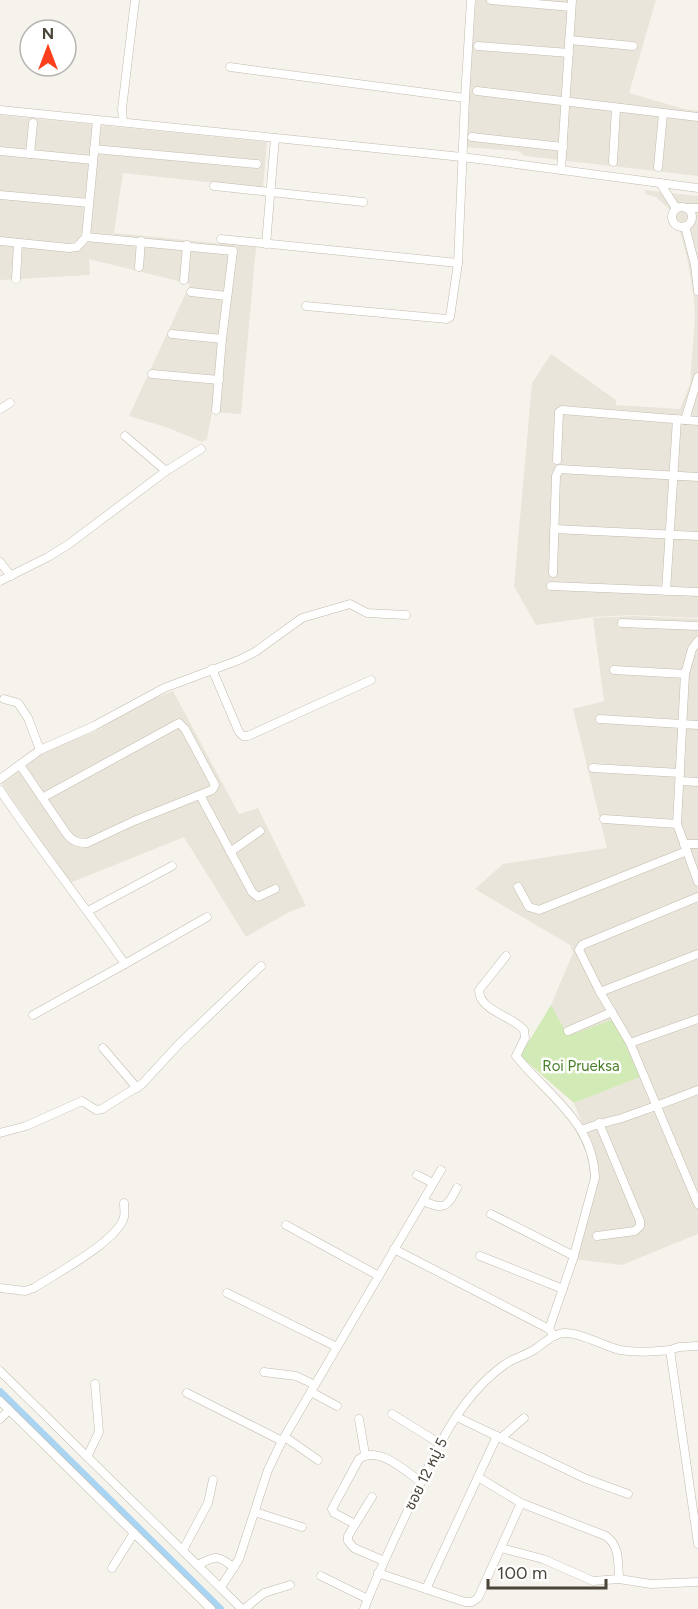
<svg xmlns="http://www.w3.org/2000/svg" width="698" height="1609" viewBox="0 0 698 1609" font-family="Figtree,'Noto Sans Thai',sans-serif">
<rect width="100%" height="100%" fill="#f6f3ec"/>
<!-- residential -->
<g fill="#eae5da">
<path d="M 476,0 L 656,0 L 629,93 L 684,109 L 698,111 L 698,176 L 525,156 L 518,151 L 465,147 Z"/>
<path d="M 0,115 L 267,142 L 263,188 L 123,173 L 114,233 L 256,247 L 241,414 L 212,412 L 207,439 L 202,442 L 166,427 L 129,416 L 190,284 L 89,259 L 90,275 L 0,280 Z"/>
<path d="M 645,190 L 698,196 L 698,618 L 633,615 L 594,617 L 536,625 L 514,586 L 532,383 L 551,354 L 616,400 L 616,405 L 680,409 L 690,384 L 695,318 L 694,299 L 688,262 L 679,228 L 670,220 L 670,210 L 656,197 L 645,194 Z"/>
<path d="M 634,616 L 698,619 L 698,1234 L 622,1265 L 573,1259 L 598,1166 L 574,1103 L 640,1077 L 614,1020 L 568,1037 L 551,1005 L 573,953 L 570,945 L 475,889 L 503,864 L 607,848 L 573,709 L 604,701 L 593,618 Z"/>
<path d="M 173,691 L 239,814 L 258,808 L 306,906 L 289,912 L 246,937 L 184,837 L 70,883 L 2,784 L 50,748 L 94,732 L 140,704 Z"/>
</g>
<!-- green -->
<path fill="#d2eab5" d="M 551,1005 L 568,1036 L 614,1019 L 640,1077 L 574,1103 L 520,1056 Z"/>
<g fill="none" stroke-linecap="round" stroke-linejoin="round">
<!-- canal -->
<path stroke="#a9d4f2" stroke-width="8" d="M 0,1392 L 220,1609"/>
<!-- street casing -->
<g stroke="#c2bbae" stroke-width="9">
<g id="street">
<path d="M 491,0 L 571,7"/>
<path d="M 569,40 L 633,46"/>
<path d="M 478,46 L 569,53"/>
<path d="M 230,67 L 465,98 L 458,263 L 450,317 L 447,319 L 306,306"/>
<path d="M 477,91 L 698,117"/>
<path d="M 465,98 L 471,0"/>
<path d="M 0,110 L 462,157 L 698,188"/>
<path d="M 123,122 L 122,109 L 135,0"/>
<path d="M 472,137 L 563,147"/>
<path d="M 94,149 L 257,164"/>
<path d="M 0,151 L 93,160"/>
<path d="M 30,154 L 33,123"/>
<path d="M 613,162 L 616,108"/>
<path d="M 658,167 L 663,114"/>
<path d="M 561,170 L 572,0"/>
<path d="M 660,183 L 676,208"/>
<path d="M 214,186 L 363,202"/>
<path d="M 0,195 L 89,203"/>
<circle cx="682" cy="217" r="10"/>
<path d="M 686,208 L 698,208"/>
<path d="M 685,226 L 695,265 L 698,291"/>
<path d="M 86,237 L 233,251 L 222,339 L 216,410"/>
<path d="M 221,239 L 458,263"/>
<path d="M 0,241 L 69,248 L 77,247 L 86,237 L 97,121"/>
<path d="M 266,244 L 275,138"/>
<path d="M 139,267 L 141,241"/>
<path d="M 16,279 L 18,243"/>
<path d="M 184,280 L 187,245"/>
<path d="M 191,292 L 227,296"/>
<path d="M 172,334 L 222,339"/>
<path d="M 152,374 L 219,380"/>
<path d="M 0,409 L 10,403"/>
<path d="M 685,420 L 698,377"/>
<path d="M 125,436 L 166,471"/>
<path d="M 557,460 L 559,412 L 562,410 L 698,421"/>
<path d="M 554,529 L 698,536"/>
<path d="M 0,562 L 11,576"/>
<path d="M 553,573 L 556,476 L 559,469 L 698,477"/>
<path d="M 0,581 L 48,557 L 69,544 L 166,471 L 201,449"/>
<path d="M 551,586 L 698,592"/>
<path d="M 666,591 L 677,419"/>
<path d="M 622,623 L 698,626"/>
<path d="M 698,641 L 692,649 L 685,674 L 677,824 L 698,882"/>
<path d="M 212,669 L 239,732 L 243,736 L 248,736 L 371,680"/>
<path d="M 614,670 L 685,674"/>
<path d="M 4,699 L 18,703 L 28,718 L 40,750"/>
<path d="M 600,719 L 698,725"/>
<path d="M 20,765 L 66,833 C 72,841 77,843 87,843 L 134,821 L 212,790 L 215,785 L 185,729 L 179,723 L 42,798"/>
<path d="M 593,768 L 680,773"/>
<path d="M 0,779 L 40,750 L 94,726 L 164,688 L 239,660 L 255,652 L 302,618 L 350,604 L 367,613 L 406,615"/>
<path d="M 680,781 L 698,782"/>
<path d="M 0,790 C 40,850 84,905 125,964 L 33,1015"/>
<path d="M 200,795 L 252,892 L 258,897 L 275,889"/>
<path d="M 604,819 L 677,824"/>
<path d="M 684,844 L 698,844"/>
<path d="M 230,852 L 260,831"/>
<path d="M 518,887 L 529,907 L 539,910 L 687,851"/>
<path d="M 698,897 L 582,945 L 579,950 L 600,992 L 630,1043 L 698,1204"/>
<path d="M 88,911 L 172,866"/>
<path d="M 506,956 L 479,990 C 479,1011 513,1016 524,1030 L 525,1038 L 516,1056 C 548,1096 593,1121 595,1178 L 573,1259 L 549,1329 L 554,1336"/>
<path d="M 125,964 L 207,917"/>
<path d="M 600,992 L 698,954"/>
<path d="M 568,1031 L 612,1012"/>
<path d="M 630,1043 L 698,1019"/>
<path d="M 103,1048 L 137,1088"/>
<path d="M 582,1130 C 595,1124 608,1122 622,1118 C 648,1109 673,1100 698,1090"/>
<path d="M 0,1133 L 26,1126 L 82,1101 L 96,1110 L 102,1109 L 142,1084 L 179,1044 L 261,966"/>
<path d="M 417,1175 L 433,1183"/>
<path d="M 423,1201 C 444,1210 447,1208 457,1188"/>
<path d="M 491,1214 L 574,1256"/>
<path d="M 286,1225 L 379,1276"/>
<path d="M 597,1236 L 635,1231 L 640,1226 L 640,1221 L 599,1123"/>
<path d="M 394,1249 L 549,1329"/>
<path d="M 480,1256 L 563,1289"/>
<path d="M 0,1288 L 25,1291 L 34,1288 C 55,1274 118,1241 124,1217 C 125,1213 124,1207 124,1203"/>
<path d="M 227,1293 L 337,1347"/>
<path d="M 670,1350 L 679,1347 L 698,1346"/>
<path d="M 0,1371 L 242,1609"/>
<path d="M 264,1372 L 296,1376 L 315,1385"/>
<path d="M 311,1392 L 337,1406"/>
<path d="M 187,1393 L 282,1441"/>
<path d="M 0,1401 L 211,1609"/>
<path d="M 392,1414 L 439,1443"/>
<path d="M 457,1417 L 584,1478 L 628,1494"/>
<path d="M 0,1419 L 9,1410"/>
<path d="M 359,1419 L 365,1454"/>
<path d="M 285,1437 L 318,1460"/>
<path d="M 501,1438 L 524,1418"/>
<path d="M 88,1455 L 99,1432 L 95,1384"/>
<path d="M 372,1497 L 348,1536 L 348,1541 L 354,1548 L 384,1561"/>
<path d="M 521,1503 L 606,1536 C 620,1546 618,1563 619,1579"/>
<path d="M 255,1512 L 302,1527"/>
<path d="M 355,1524 L 334,1513 L 332,1509 L 359,1459 C 379,1445 405,1471 421,1482"/>
<path d="M 501,1548 L 543,1559 L 593,1581 L 619,1579 L 651,1584 L 698,1582"/>
<path d="M 183,1550 L 208,1503 L 213,1480"/>
<path d="M 198,1565 C 216,1555 219,1555 234,1568"/>
<path d="M 112,1568 L 134,1533"/>
<path d="M 378,1573 L 465,1602 L 472,1602 L 478,1598 L 521,1503 L 478,1477"/>
<path d="M 321,1576 L 368,1599"/>
<path d="M 221,1587 L 239,1559 L 268,1470 L 282,1441 L 441,1170"/>
<path d="M 426,1589 L 497,1436"/>
<path d="M 244,1609 L 264,1593 L 290,1585"/>
<path d="M 364,1609 C 377,1575 393,1542 409,1508 C 433,1457 456,1400 504,1365 C 512,1359 523,1356 532,1351 C 541,1346 549,1337 559,1334 C 575,1329 603,1346 620,1350 C 637,1353 653,1352 670,1350 L 698,1544"/>
</g>
</g>
<!-- street -->
<use href="#street" stroke="#fff" stroke-width="8"/>
</g>
<g text-anchor="middle" dominant-baseline="central" stroke-width="5" stroke-linejoin="round" paint-order="stroke">
<!-- park labels -->
<g font-size="15" fill="#4a7f2a" stroke="#fff">
<text x="581" y="1066">Roi Prueksa</text>
</g>
<!-- street labels -->
<g font-size="15" fill="#4b4439" stroke="#fff">
<text transform="translate(426 1474) rotate(-64)">ซอย 12 หมู่ 5</text>
</g>
</g>
<!-- north arrow -->
<g transform="translate(48 48)"><circle r="28" fill="#ffffff" stroke="#b7b4b0" stroke-width="1.5"/>
<path d="M0-4.5L10 22L0 15L-10 22Z" fill="#fc3f1d"/>
<text y="-9" font-size="16" font-weight="bold" text-anchor="middle" fill="#4b4439">N</text>
</g>
<!-- scale -->
<path d="M488 1579v9h118v-9" fill="none" stroke="#4b4439" stroke-width="3"/>
<text x="497" y="1579" font-size="18" fill="#4b4439" stroke="#ffffff" stroke-width="4.5" paint-order="stroke">100 m</text>
</svg>
